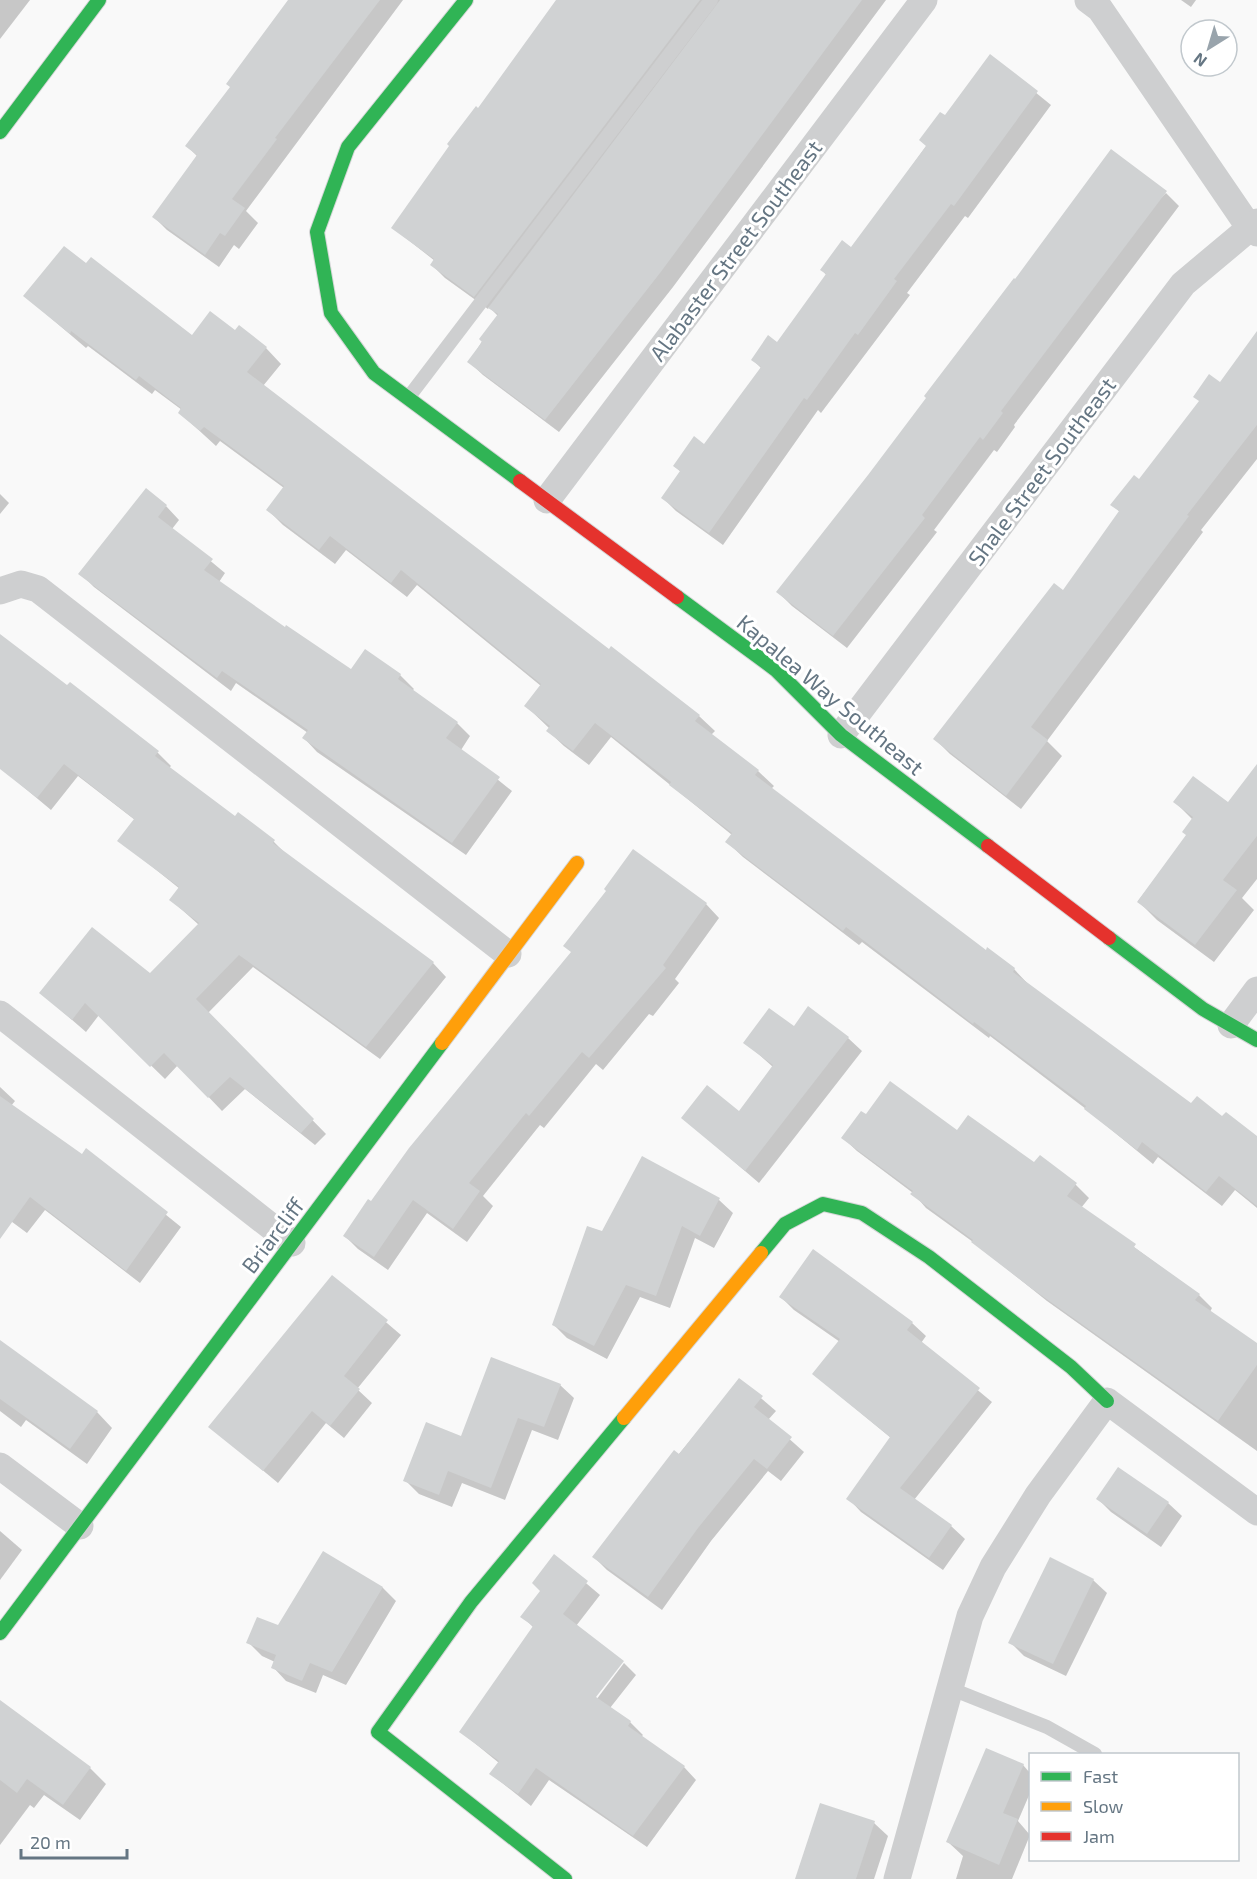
<svg xmlns="http://www.w3.org/2000/svg" width="1257" height="1879" viewBox="0 0 1257 1879" font-family="'Exo 2',sans-serif">
<rect width="100%" height="100%" fill="#f9f9f9"/>
<!-- shadow -->
<g fill="#0003">
<path d="M 0,0 L 30,0 L 0,39 Z"/>
<path d="M 290,0 L 403,0 L 246,211 L 258,223 L 239,249 L 234,245 L 219,267 L 167,230 L 154,217 L 197,156 L 187,146 L 231,87 Z"/>
<path d="M 558,0 L 886,0 L 673,287 L 559,432 L 483,375 L 469,362 L 498,316 L 489,307 L 488,309 L 445,278 L 432,265 L 435,261 L 393,228 Z"/>
<path d="M 1181,0 L 1196,0 L 1191,7 Z"/>
<path d="M 991,56 L 1051,105 L 968,218 L 965,216 L 907,293 L 910,295 L 821,413 L 818,410 L 723,545 L 676,511 L 663,498 L 681,472 L 674,466 L 705,446 L 761,368 L 753,360 L 778,344 L 827,276 L 822,270 L 852,249 Z"/>
<path d="M 1166,193 L 1179,206 L 1014,425 L 1015,427 L 997,452 L 994,450 L 934,530 L 937,532 L 847,648 L 792,606 L 778,592 L 869,476 Z"/>
<path d="M 86,265 L 192,337 L 236,332 L 266,348 L 281,364 L 263,386 L 609,651 L 611,648 L 699,716 L 715,731 L 711,735 L 758,771 L 774,786 L 771,789 L 986,952 L 1014,969 L 1029,985 L 1191,1105 L 1257,1137 L 1257,1208 L 1235,1190 L 1222,1206 L 1158,1157 L 1153,1164 L 1086,1109 L 990,1036 L 989,1038 L 862,942 L 859,945 L 743,857 L 727,842 L 732,835 L 611,737 L 589,765 L 564,746 L 548,731 L 550,729 L 526,706 L 541,686 L 417,585 L 407,597 L 346,550 L 335,564 L 283,525 L 268,510 L 284,488 L 220,441 L 216,446 L 180,413 L 182,410 L 155,390 L 152,394 L 88,346 L 86,348 L 25,296 Z"/>
<path d="M 1257,359 L 1257,459 L 1201,530 L 1203,532 L 1047,741 L 1062,756 L 1021,809 L 950,754 L 935,739 L 1063,592 L 1120,512 L 1112,505 L 1140,481 L 1220,384 Z"/>
<path d="M 0,494 L 9,503 L 0,514 Z"/>
<path d="M 166,506 L 179,520 L 172,529 L 225,573 L 219,582 L 285,629 L 351,671 L 366,651 L 400,675 L 414,689 L 412,691 L 457,723 L 470,736 L 461,750 L 512,791 L 466,855 L 317,752 L 304,738 L 308,733 L 236,683 L 231,691 L 94,587 L 80,573 Z"/>
<path d="M 0,656 L 158,753 L 171,766 L 169,768 L 235,818 L 274,842 L 287,855 L 433,963 L 446,977 L 380,1059 L 253,967 L 208,1013 L 326,1134 L 315,1145 L 245,1089 L 222,1111 L 178,1065 L 165,1079 L 99,1015 L 86,1032 L 41,993 L 150,975 L 199,925 L 171,900 L 180,889 L 119,840 L 135,820 L 78,776 L 51,810 L 2,769 Z"/>
<path d="M 1257,767 L 1257,879 L 1242,898 L 1254,910 L 1214,962 L 1157,920 L 1138,901 L 1188,836 L 1193,820 L 1175,802 L 1229,804 Z"/>
<path d="M 633,852 L 706,904 L 719,918 L 675,979 L 679,983 L 653,1016 L 649,1014 L 603,1070 L 596,1064 L 544,1128 L 540,1125 L 483,1196 L 493,1206 L 467,1242 L 427,1213 L 388,1270 L 358,1249 L 345,1236 L 572,953 Z"/>
<path d="M 794,1028 L 848,1038 L 862,1051 L 759,1183 L 683,1118 L 740,1114 L 773,1067 L 745,1042 Z"/>
<path d="M 0,1087 L 15,1101 L 11,1106 L 82,1156 L 87,1151 L 181,1227 L 140,1283 L 45,1210 L 27,1233 L 0,1213 Z"/>
<path d="M 866,1116 L 957,1132 L 1034,1164 L 1040,1157 L 1076,1185 L 1089,1198 L 1081,1208 L 1199,1295 L 1212,1308 L 1210,1312 L 1257,1345 L 1257,1451 L 1047,1301 L 973,1242 L 926,1208 L 913,1193 L 857,1151 L 843,1138 Z"/>
<path d="M 642,1158 L 719,1200 L 733,1213 L 714,1248 L 695,1238 L 670,1308 L 640,1297 L 607,1359 L 567,1338 L 553,1324 Z"/>
<path d="M 813,1251 L 912,1323 L 926,1336 L 921,1343 L 992,1402 L 914,1500 L 951,1526 L 965,1539 L 943,1570 L 861,1512 L 848,1498 L 891,1438 L 814,1374 L 840,1342 L 794,1310 L 781,1297 Z"/>
<path d="M 333,1277 L 401,1335 L 357,1389 L 372,1403 L 344,1438 L 326,1423 L 278,1483 L 210,1426 Z"/>
<path d="M 0,1341 L 97,1412 L 112,1428 L 87,1464 L 26,1420 L 21,1427 L 0,1411 Z"/>
<path d="M 740,1380 L 776,1411 L 768,1420 L 804,1452 L 781,1481 L 768,1471 L 711,1541 L 662,1610 L 607,1570 L 594,1557 Z"/>
<path d="M 560,1385 L 574,1398 L 558,1440 L 532,1430 L 505,1500 L 462,1483 L 452,1507 L 419,1494 L 405,1480 L 462,1438 Z"/>
<path d="M 1098,1499 L 1168,1503 L 1182,1516 L 1161,1547 L 1111,1512 Z"/>
<path d="M 0,1531 L 22,1550 L 0,1580 Z"/>
<path d="M 324,1553 L 383,1588 L 396,1601 L 346,1685 L 323,1675 L 316,1693 L 286,1681 L 273,1667 L 275,1662 L 262,1656 L 248,1642 L 278,1627 Z"/>
<path d="M 554,1556 L 600,1595 L 576,1626 L 591,1702 L 593,1704 L 624,1663 L 636,1675 L 610,1708 L 630,1722 L 643,1735 L 641,1737 L 684,1767 L 696,1780 L 647,1847 L 549,1780 L 531,1806 L 491,1774 L 499,1763 L 461,1732 L 534,1628 L 522,1616 L 542,1591 Z"/>
<path d="M 1093,1580 L 1107,1593 L 1066,1676 L 1024,1656 L 1010,1642 Z"/>
<path d="M 0,1706 L 90,1768 L 106,1784 L 80,1820 L 44,1795 L 34,1808 L 30,1805 L 0,1845 Z"/>
<path d="M 1023,1765 L 1030,1773 L 1030,1793 L 1018,1821 L 1030,1835 L 1012,1879 L 956,1879 L 963,1856 L 948,1842 Z"/>
<path d="M 874,1823 L 888,1836 L 874,1879 L 796,1879 Z"/>
</g>
<!-- building -->
<g fill="#d0d2d3">
<path d="M 288,0 L 380,0 L 275,138 L 277,139 L 232,199 L 245,208 L 225,236 L 220,233 L 205,255 L 152,217 L 197,155 L 185,146 L 230,87 L 226,84 Z"/>
<path d="M 556,0 L 700,0 L 474,297 L 430,265 L 434,259 L 391,228 L 449,146 L 447,144 L 476,106 L 478,108 Z"/>
<path d="M 720,0 L 862,0 L 660,273 L 545,420 L 467,362 L 482,342 L 479,339 L 498,314 L 488,308 Z"/>
<path d="M 990,54 L 1038,91 L 954,206 L 951,204 L 894,279 L 897,281 L 858,335 L 855,333 L 807,400 L 804,398 L 709,533 L 661,498 L 680,471 L 673,466 L 694,436 L 704,444 L 761,367 L 751,360 L 768,335 L 777,342 L 826,274 L 820,270 L 842,240 L 851,247 L 926,146 L 919,140 L 940,112 L 945,115 Z"/>
<path d="M 1111,149 L 1167,191 L 1001,411 L 1003,413 L 983,440 L 980,437 L 922,515 L 925,518 L 833,636 L 776,592 L 868,475 L 926,398 L 924,396 L 1014,278 L 1015,279 Z"/>
<path d="M 64,246 L 86,263 L 91,257 L 192,335 L 210,311 L 235,330 L 239,325 L 267,347 L 247,372 L 609,649 L 611,646 L 700,715 L 695,721 L 759,770 L 755,775 L 986,950 L 987,947 L 1015,968 L 1013,972 L 1191,1103 L 1197,1096 L 1222,1116 L 1226,1112 L 1257,1136 L 1257,1206 L 1219,1176 L 1206,1192 L 1142,1142 L 1137,1150 L 1084,1109 L 1086,1106 L 974,1022 L 973,1024 L 846,927 L 843,931 L 725,842 L 732,833 L 669,785 L 671,782 L 595,723 L 573,751 L 546,731 L 550,726 L 524,706 L 541,684 L 401,570 L 391,583 L 330,536 L 319,550 L 266,510 L 284,486 L 204,427 L 200,431 L 178,413 L 181,408 L 139,376 L 136,380 L 71,331 L 70,334 L 23,296 Z"/>
<path d="M 1257,331 L 1257,425 L 1187,515 L 1189,516 L 1031,727 L 1048,740 L 1006,796 L 933,739 L 1054,583 L 1063,590 L 1119,511 L 1110,505 L 1134,475 L 1139,479 L 1199,401 L 1193,397 L 1209,374 L 1220,382 Z"/>
<path d="M 146,488 L 167,505 L 158,517 L 213,559 L 204,570 L 285,627 L 286,625 L 351,669 L 365,649 L 401,674 L 398,679 L 458,722 L 446,738 L 500,777 L 452,843 L 302,738 L 308,730 L 222,671 L 217,678 L 78,574 Z"/>
<path d="M 0,634 L 67,685 L 70,682 L 159,751 L 155,756 L 235,816 L 238,812 L 275,840 L 273,843 L 434,962 L 366,1047 L 239,955 L 196,999 L 314,1119 L 301,1133 L 230,1077 L 208,1098 L 164,1053 L 150,1067 L 85,1003 L 72,1020 L 39,993 L 92,927 L 150,973 L 199,923 L 169,900 L 179,887 L 117,841 L 134,819 L 64,764 L 37,798 L 0,769 Z"/>
<path d="M 1257,764 L 1257,836 L 1223,880 L 1237,890 L 1195,945 L 1137,902 L 1186,835 L 1182,832 L 1193,817 L 1173,802 L 1193,776 L 1228,802 Z"/>
<path d="M 633,849 L 707,903 L 663,965 L 666,968 L 589,1058 L 582,1052 L 529,1116 L 526,1113 L 469,1183 L 480,1191 L 453,1229 L 413,1200 L 374,1257 L 343,1236 L 368,1199 L 371,1201 L 409,1148 L 571,952 L 563,946 L 606,891 L 604,889 Z"/>
<path d="M 808,1006 L 849,1037 L 745,1171 L 681,1118 L 707,1085 L 739,1111 L 773,1065 L 743,1043 L 769,1008 L 794,1026 Z"/>
<path d="M 890,1081 L 957,1130 L 968,1115 L 1034,1162 L 1040,1155 L 1077,1183 L 1067,1196 L 1136,1244 L 1134,1247 L 1200,1294 L 1195,1300 L 1257,1343 L 1257,1365 L 1218,1421 L 1031,1288 L 971,1242 L 973,1240 L 910,1194 L 913,1191 L 841,1138 L 861,1111 L 866,1114 Z"/>
<path d="M 0,1096 L 82,1154 L 86,1148 L 168,1212 L 126,1271 L 30,1197 L 0,1239 Z"/>
<path d="M 642,1156 L 720,1198 L 700,1236 L 682,1226 L 656,1296 L 626,1285 L 594,1346 L 552,1325 L 587,1226 L 602,1231 Z"/>
<path d="M 813,1249 L 913,1322 L 907,1330 L 980,1388 L 900,1488 L 952,1525 L 929,1558 L 846,1499 L 890,1437 L 812,1374 L 840,1339 L 779,1297 Z"/>
<path d="M 332,1275 L 388,1320 L 344,1376 L 360,1389 L 330,1426 L 312,1411 L 263,1471 L 208,1427 Z"/>
<path d="M 0,1340 L 98,1411 L 70,1449 L 0,1399 Z"/>
<path d="M 491,1357 L 561,1384 L 544,1427 L 518,1418 L 491,1488 L 448,1471 L 439,1495 L 403,1481 L 426,1422 L 461,1436 Z"/>
<path d="M 739,1378 L 763,1396 L 754,1407 L 792,1437 L 767,1469 L 754,1459 L 698,1528 L 648,1597 L 592,1557 L 674,1450 L 679,1454 Z"/>
<path d="M 1118,1467 L 1169,1502 L 1147,1534 L 1096,1499 Z"/>
<path d="M 323,1551 L 383,1587 L 332,1672 L 310,1663 L 302,1681 L 271,1668 L 276,1655 L 246,1643 L 257,1617 L 278,1625 Z"/>
<path d="M 554,1554 L 588,1581 L 563,1614 L 624,1661 L 596,1697 L 631,1721 L 628,1726 L 685,1766 L 633,1836 L 536,1768 L 518,1794 L 489,1774 L 499,1761 L 459,1732 L 533,1626 L 520,1617 L 540,1591 L 532,1583 Z"/>
<path d="M 1050,1557 L 1094,1579 L 1053,1664 L 1008,1643 Z"/>
<path d="M 0,1700 L 91,1767 L 63,1805 L 27,1779 L 17,1793 L 0,1780 Z"/>
<path d="M 986,1748 L 1024,1764 L 1003,1813 L 1018,1819 L 999,1865 L 946,1842 Z"/>
<path d="M 820,1803 L 875,1821 L 856,1879 L 795,1879 Z"/>
</g>
<g fill="none" stroke-linecap="round" stroke-linejoin="round">
<!-- fast casing -->
<g stroke="#d5d6d7" stroke-width="16">
<g id="fast">
<path d="M 466,0 L 348,147 L 317,232 L 331,313 L 374,373 L 520,481"/>
<path d="M 0,132 L 99,0"/>
<path d="M 677,597 L 776,670 L 841,735 L 988,846"/>
<path d="M 1109,938 L 1203,1009 L 1257,1040"/>
<path d="M 761,1253 L 785,1224 L 823,1204 L 862,1213 L 929,1257 L 1071,1367 L 1107,1401"/>
<path d="M 0,1633 L 442,1043"/>
<path d="M 565,1879 L 378,1732 L 471,1602 L 624,1418"/>
</g>
</g>
<!-- slow casing -->
<g stroke="#d5d6d7" stroke-width="16">
<g id="slow">
<path d="M 442,1043 L 577,863"/>
<path d="M 624,1418 L 761,1253"/>
</g>
</g>
<!-- jam casing -->
<g stroke="#d5d6d7" stroke-width="16">
<g id="jam">
<path d="M 520,481 L 677,597"/>
<path d="M 988,846 L 1109,938"/>
</g>
</g>
<!-- lane -->
<g stroke="#cecfd0" stroke-width="14">
<path d="M 408,398 L 711,0"/>
<path d="M 949,1688 L 1047,1727 L 1095,1754"/>
</g>
<!-- street -->
<g stroke="#cecfd0" stroke-width="27">
<path d="M 1088,0 L 1100,9 L 1249,227 L 1257,233"/>
<path d="M 547,500 L 924,0"/>
<path d="M 0,591 L 21,584 L 38,589 L 508,954"/>
<path d="M 841,735 L 1183,284 L 1257,222"/>
<path d="M 0,1014 L 292,1243"/>
<path d="M 1231,1025 L 1257,990"/>
<path d="M 0,1466 L 80,1526"/>
<path d="M 897,1879 L 970,1616 L 993,1567 L 1038,1495 L 1107,1401 L 1257,1512"/>
</g>
<!-- fast -->
<use href="#fast" stroke="#30b455" stroke-width="14"/>
<!-- slow -->
<use href="#slow" stroke="#ff9f0a" stroke-width="14"/>
<!-- jam -->
<use href="#jam" stroke="#e5322d" stroke-width="14"/>
</g>
<g text-anchor="middle" dominant-baseline="central" stroke-width="6" stroke-linejoin="round" paint-order="stroke">
<!-- street labels -->
<g font-size="22" fill="#657683" stroke="#fff">
<text transform="translate(735 250) rotate(-53)">Alabaster Street Southeast</text>
<text transform="translate(1041 471) rotate(-53)">Shale Street Southeast</text>
<text transform="translate(831 694) rotate(40)">Kapalea Way Southeast</text>
<text transform="translate(272 1235) rotate(-53)">Briarcliff</text>
</g>
</g>
<!-- legend -->
<rect x="1029" y="1753" width="210" height="108" fill="#ffffff" stroke="#c1c8cd" stroke-width="1.5"/>
<rect x="1041" y="1772" width="30" height="9" fill="#30b455" stroke="#c1c8cd" stroke-width="1.5"/>
<text x="1083" y="1783" font-size="18" fill="#657683">Fast</text>
<rect x="1041" y="1802" width="30" height="9" fill="#ff9f0a" stroke="#c1c8cd" stroke-width="1.5"/>
<text x="1083" y="1813" font-size="18" fill="#657683">Slow</text>
<rect x="1041" y="1832" width="30" height="9" fill="#e5322d" stroke="#c1c8cd" stroke-width="1.5"/>
<text x="1083" y="1843" font-size="18" fill="#657683">Jam</text>
<!-- north arrow -->
<g transform="translate(1209 48) rotate(217)"><circle r="28" fill="#ffffff" stroke="#c1c8cd" stroke-width="1.5"/>
<path d="M0-4.5L10 22L0 15L-10 22Z" fill="#99a4ac"/>
<text y="-9" font-size="16" font-weight="bold" text-anchor="middle" fill="#657683">N</text>
</g>
<!-- scale -->
<path d="M21 1849v9h106v-9" fill="none" stroke="#657683" stroke-width="3"/>
<text x="30" y="1849" font-size="18" fill="#657683" stroke="#ffffff" stroke-width="4.5" paint-order="stroke">20 m</text>
</svg>
